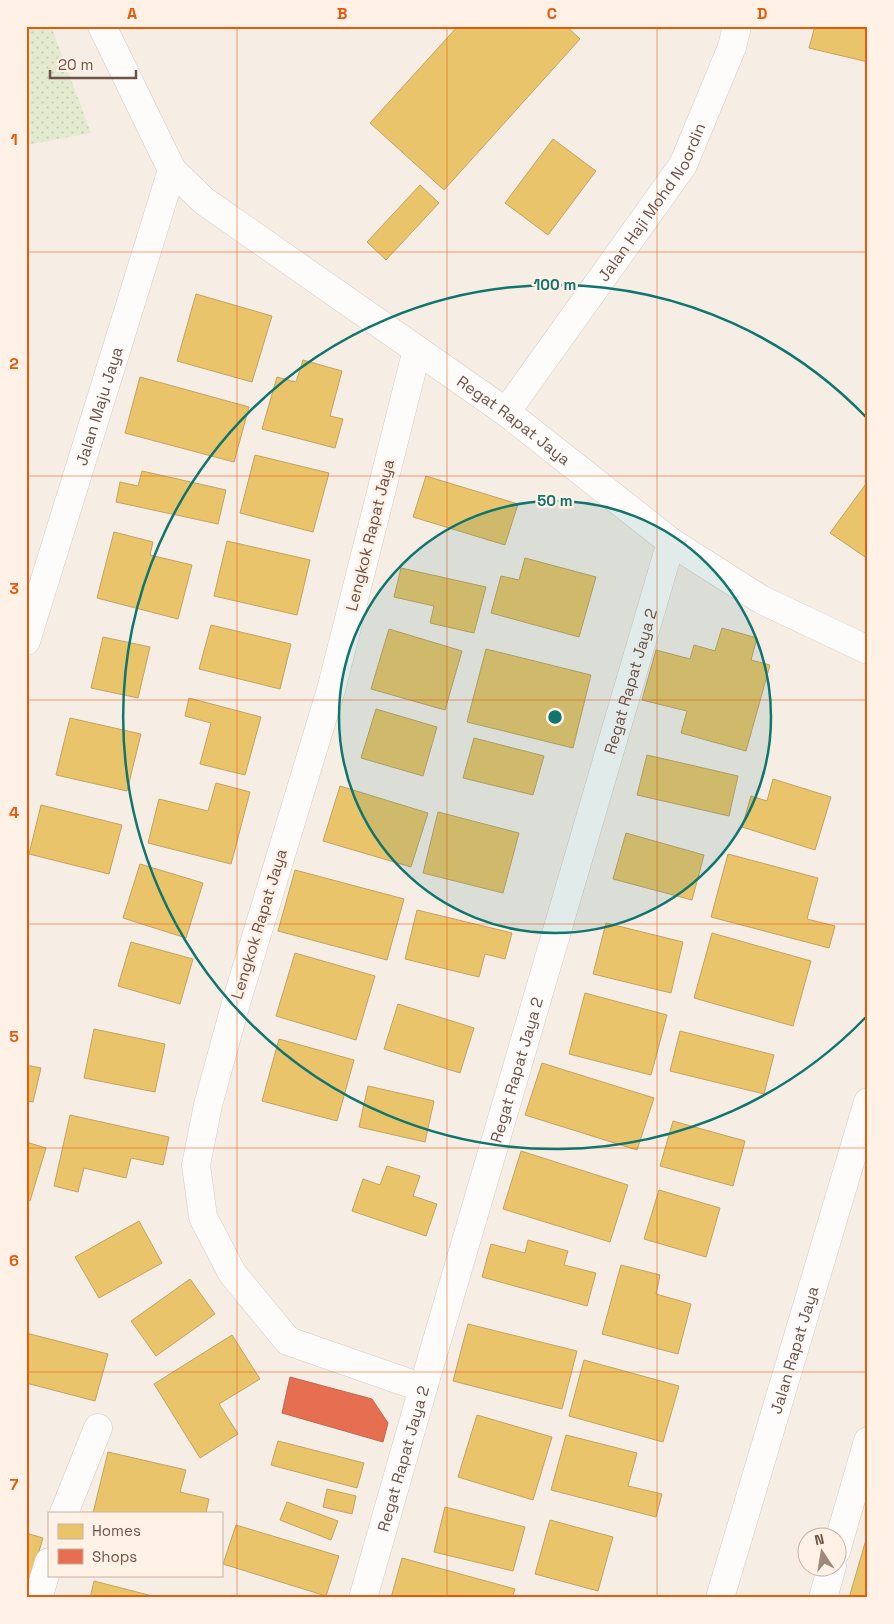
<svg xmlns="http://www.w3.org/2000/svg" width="894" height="1624" viewBox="0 0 894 1624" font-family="'Space Grotesk',sans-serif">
<defs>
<pattern id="grass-dots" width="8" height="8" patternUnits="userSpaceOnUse" patternTransform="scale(1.25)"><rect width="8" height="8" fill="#e4ead0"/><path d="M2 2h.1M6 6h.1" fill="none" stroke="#c7cab4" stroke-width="1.8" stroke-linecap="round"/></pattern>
</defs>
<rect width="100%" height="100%" fill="#f6ede5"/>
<!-- grass -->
<path fill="url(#grass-dots)" d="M 26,26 L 51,26 L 91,133 L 26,145 Z"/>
<!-- homes -->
<g fill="#e9c46a" stroke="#c5a260">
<path d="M 458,26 L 566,26 L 580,39 L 444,190 L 370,123 Z"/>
<path d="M 815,26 L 868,26 L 868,62 L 809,48 Z"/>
<path d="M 553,139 L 596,171 L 548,235 L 505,203 Z"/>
<path d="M 420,185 L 439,203 L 386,260 L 367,242 Z"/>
<path d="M 196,294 L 272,316 L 252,382 L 177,361 Z"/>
<path d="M 303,360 L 342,371 L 330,416 L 343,419 L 335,448 L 262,429 L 277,377 L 296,382 Z"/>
<path d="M 140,377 L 249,407 L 234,462 L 125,433 Z"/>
<path d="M 255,455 L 329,473 L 313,532 L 240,513 Z"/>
<path d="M 142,471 L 226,490 L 218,524 L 116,502 L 120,482 L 138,486 Z"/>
<path d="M 426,476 L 518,504 L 505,545 L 413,517 Z"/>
<path d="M 868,481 L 868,559 L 830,533 Z"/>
<path d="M 114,532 L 153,542 L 150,555 L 192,565 L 178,619 L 97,598 Z"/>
<path d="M 227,541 L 310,560 L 297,615 L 214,596 Z"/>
<path d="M 525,558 L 596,577 L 579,637 L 491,613 L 501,576 L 519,580 Z"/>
<path d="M 401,568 L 486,587 L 474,633 L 430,623 L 434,606 L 394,597 Z"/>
<path d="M 211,625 L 291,644 L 280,689 L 199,669 Z"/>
<path d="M 722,628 L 757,638 L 751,660 L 770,665 L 746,751 L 681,733 L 687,711 L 642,700 L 656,650 L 690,659 L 694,645 L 715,651 Z"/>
<path d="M 389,629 L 462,651 L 445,710 L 371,689 Z"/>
<path d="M 103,637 L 150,647 L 138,698 L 91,688 Z"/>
<path d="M 486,649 L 591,675 L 573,748 L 467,722 Z"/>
<path d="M 189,698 L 261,717 L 245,775 L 200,764 L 211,723 L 185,716 Z"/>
<path d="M 376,709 L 437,727 L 423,776 L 361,758 Z"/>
<path d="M 70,718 L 141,734 L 127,791 L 56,775 Z"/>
<path d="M 474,738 L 544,756 L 533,795 L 463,778 Z"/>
<path d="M 647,755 L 738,776 L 729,816 L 637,795 Z"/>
<path d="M 773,779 L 831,797 L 815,850 L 742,827 L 751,796 L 767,801 Z"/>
<path d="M 216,783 L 250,792 L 231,864 L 148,843 L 159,799 L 208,811 Z"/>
<path d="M 340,786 L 428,813 L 411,867 L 323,841 Z"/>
<path d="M 41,805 L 122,825 L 109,874 L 29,854 Z"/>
<path d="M 438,812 L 519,833 L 503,893 L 423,873 Z"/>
<path d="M 626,833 L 704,855 L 692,900 L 613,879 Z"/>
<path d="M 728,854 L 818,878 L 807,919 L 835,926 L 829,948 L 711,917 Z"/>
<path d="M 140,864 L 203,883 L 186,938 L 123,918 Z"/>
<path d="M 295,870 L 404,899 L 387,960 L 278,931 Z"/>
<path d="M 417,910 L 512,933 L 505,959 L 485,954 L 479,977 L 405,959 Z"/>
<path d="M 606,923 L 683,942 L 671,993 L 593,974 Z"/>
<path d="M 712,933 L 811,961 L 793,1026 L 694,998 Z"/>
<path d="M 131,942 L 193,959 L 180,1004 L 118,986 Z"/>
<path d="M 295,953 L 375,976 L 356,1040 L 276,1016 Z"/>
<path d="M 585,993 L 667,1015 L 651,1075 L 569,1054 Z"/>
<path d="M 398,1004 L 474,1028 L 460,1073 L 384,1049 Z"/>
<path d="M 94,1029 L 165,1044 L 155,1092 L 84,1078 Z"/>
<path d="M 680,1031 L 774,1055 L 764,1094 L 670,1071 Z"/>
<path d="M 279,1039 L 354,1060 L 337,1121 L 262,1101 Z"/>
<path d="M 542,1063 L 654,1098 L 637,1150 L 525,1115 Z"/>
<path d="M 26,1065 L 41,1068 L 33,1102 L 26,1101 Z"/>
<path d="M 368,1086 L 434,1101 L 425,1142 L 359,1127 Z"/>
<path d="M 70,1115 L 169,1137 L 163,1165 L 131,1158 L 126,1178 L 84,1168 L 78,1192 L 54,1186 Z"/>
<path d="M 673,1121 L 745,1141 L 733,1186 L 660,1166 Z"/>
<path d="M 26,1142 L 46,1148 L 30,1201 L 26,1200 Z"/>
<path d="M 521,1151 L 628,1185 L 610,1242 L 503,1209 Z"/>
<path d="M 387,1166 L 420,1176 L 413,1196 L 437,1204 L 426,1236 L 352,1211 L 363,1179 L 380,1185 Z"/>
<path d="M 659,1190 L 720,1208 L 706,1257 L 644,1239 Z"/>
<path d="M 139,1221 L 162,1263 L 99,1298 L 75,1257 Z"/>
<path d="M 528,1240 L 568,1251 L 564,1265 L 596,1273 L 587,1306 L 482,1277 L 491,1244 L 525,1253 Z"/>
<path d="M 621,1265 L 660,1275 L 656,1294 L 691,1304 L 678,1354 L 602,1334 Z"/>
<path d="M 190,1279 L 215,1314 L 156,1356 L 131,1321 Z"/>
<path d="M 468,1324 L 577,1351 L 562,1409 L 453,1381 Z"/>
<path d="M 26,1333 L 108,1354 L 95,1401 L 26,1383 Z"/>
<path d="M 232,1335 L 260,1379 L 219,1404 L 238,1434 L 200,1458 L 154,1384 Z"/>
<path d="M 584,1360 L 679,1386 L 663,1442 L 569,1416 Z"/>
<path d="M 477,1415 L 552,1437 L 533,1500 L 458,1477 Z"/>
<path d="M 566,1435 L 637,1453 L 628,1486 L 662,1494 L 656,1517 L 551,1490 Z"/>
<path d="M 278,1441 L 364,1463 L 357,1488 L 271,1465 Z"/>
<path d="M 108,1452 L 186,1470 L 180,1492 L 209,1499 L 206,1513 L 93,1513 Z"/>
<path d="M 327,1489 L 356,1496 L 352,1514 L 323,1507 Z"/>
<path d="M 287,1502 L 338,1521 L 331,1540 L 280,1520 Z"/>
<path d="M 445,1507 L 525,1527 L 513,1571 L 434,1552 Z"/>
<path d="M 550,1520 L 613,1537 L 598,1591 L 535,1574 Z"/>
<path d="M 236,1525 L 339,1556 L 326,1596 L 223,1564 Z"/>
<path d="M 26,1533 L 43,1538 L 30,1581 L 26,1580 Z"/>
<path d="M 868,1533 L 868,1598 L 849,1598 Z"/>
<path d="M 402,1558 L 515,1589 L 512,1598 L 391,1598 Z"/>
<path d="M 94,1581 L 160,1598 L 90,1598 Z"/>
</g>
<!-- shops -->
<path fill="#e76f51" stroke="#c4664e" d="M 290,1377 L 372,1399 L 388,1423 L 383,1442 L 282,1413 Z"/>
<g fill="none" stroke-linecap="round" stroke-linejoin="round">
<!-- minor casing -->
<g stroke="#d7cac4" stroke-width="29">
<g id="minor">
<path id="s1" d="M 172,170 L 204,201 L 506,412 L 671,542 L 762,600 L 868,650"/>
<path d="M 417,350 L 331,690 L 236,1003 L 208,1105 L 196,1165 L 203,1217 L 232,1273 L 288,1341 L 423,1388"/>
<path id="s2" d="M 506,412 L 683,165 L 732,47 L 737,26"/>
<path d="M 64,1513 L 98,1428"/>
<path d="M 836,1551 L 868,1441"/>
<path d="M 38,1598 L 49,1562"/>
<path id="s3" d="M 363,1598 L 423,1388 L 671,542"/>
<path d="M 823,1598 L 832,1566"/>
</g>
</g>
<!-- tertiary casing -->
<g stroke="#d7cac4" stroke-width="29">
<g id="tertiary">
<path id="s4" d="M 26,641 L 172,170 L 102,26"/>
<path id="s5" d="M 720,1598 L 868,1102"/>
</g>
</g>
<!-- minor -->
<use href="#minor" stroke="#fefcfb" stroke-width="28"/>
<!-- tertiary -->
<use href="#tertiary" stroke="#fefcfb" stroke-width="28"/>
</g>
<!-- grid -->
<path fill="none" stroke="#e8590c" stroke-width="1" stroke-opacity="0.55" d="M 237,26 L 237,1598M 447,26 L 447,1598M 657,26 L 657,1598M 26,252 L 868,252M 26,476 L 868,476M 26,700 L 868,700M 26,924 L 868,924M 26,1148 L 868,1148M 26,1372 L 868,1372"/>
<!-- distance rings -->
<circle cx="555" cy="717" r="216" fill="#0f766e" fill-opacity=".12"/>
<g fill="none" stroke="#0f766e" stroke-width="2.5">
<circle cx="555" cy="717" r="216"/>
<path d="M866 1017A432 432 0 1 1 866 417"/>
</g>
<g text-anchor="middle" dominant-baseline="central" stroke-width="5" stroke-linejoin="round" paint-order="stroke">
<!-- street labels -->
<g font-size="16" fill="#715148" stroke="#fff1e5">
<text stroke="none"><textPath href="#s2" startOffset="256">Jalan Haji Mohd Noordin</textPath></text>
<text stroke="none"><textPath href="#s4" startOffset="246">Jalan Maju Jaya</textPath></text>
<text stroke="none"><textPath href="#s1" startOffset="424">Regat Rapat Jaya</textPath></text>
<text transform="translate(370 535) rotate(-76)">Lengkok Rapat Jaya</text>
<text stroke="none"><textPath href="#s3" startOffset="955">Regat Rapat Jaya 2</textPath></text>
<text transform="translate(259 924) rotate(-73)">Lengkok Rapat Jaya</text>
<text stroke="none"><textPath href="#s3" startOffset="550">Regat Rapat Jaya 2</textPath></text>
<text stroke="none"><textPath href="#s5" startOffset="259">Jalan Rapat Jaya</textPath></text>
<text stroke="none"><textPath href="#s3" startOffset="145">Regat Rapat Jaya 2</textPath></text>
</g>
</g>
<circle cx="555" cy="717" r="8" fill="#0f766e" stroke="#fff1e5" stroke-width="2.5"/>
<g font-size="15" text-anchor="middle" font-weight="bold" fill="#0f766e" stroke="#fff1e5" stroke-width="5" stroke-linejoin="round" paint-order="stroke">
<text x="555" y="290">100 m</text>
<text x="555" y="506">50 m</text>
</g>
<!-- border -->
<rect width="894" height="1624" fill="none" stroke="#fff1e5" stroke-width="55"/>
<!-- legend -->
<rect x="48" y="1512" width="175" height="65" fill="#fff1e5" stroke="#c6b1a6"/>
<rect x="58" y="1524" width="25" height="15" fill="#e9c46a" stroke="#c6b1a6"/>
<text x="92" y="1536" font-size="15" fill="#715148">Homes</text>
<rect x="58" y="1549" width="25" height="15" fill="#e76f51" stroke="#c6b1a6"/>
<text x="92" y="1562" font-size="15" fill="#715148">Shops</text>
<!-- north arrow -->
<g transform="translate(822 1552) rotate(348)"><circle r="24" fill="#fff1e5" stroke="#c6b1a6"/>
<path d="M0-4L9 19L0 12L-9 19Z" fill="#a0887f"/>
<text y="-8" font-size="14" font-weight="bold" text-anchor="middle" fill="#715148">N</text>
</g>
<!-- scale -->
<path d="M50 70v8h86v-8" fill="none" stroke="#715148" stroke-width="2.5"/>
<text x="58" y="70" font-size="15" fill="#715148" stroke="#fff1e5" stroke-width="4" paint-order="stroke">20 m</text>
<rect x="28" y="28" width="838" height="1568" fill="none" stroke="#e8590c" stroke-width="2"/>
<g font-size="16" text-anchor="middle" font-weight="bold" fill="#e8590c">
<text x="132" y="19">A</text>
<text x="342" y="19">B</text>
<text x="552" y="19">C</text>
<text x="762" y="19">D</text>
<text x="14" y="145">1</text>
<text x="14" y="369">2</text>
<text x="14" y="594">3</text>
<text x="14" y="818">4</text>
<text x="14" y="1042">5</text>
<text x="14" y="1266">6</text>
<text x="14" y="1490">7</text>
</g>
</svg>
